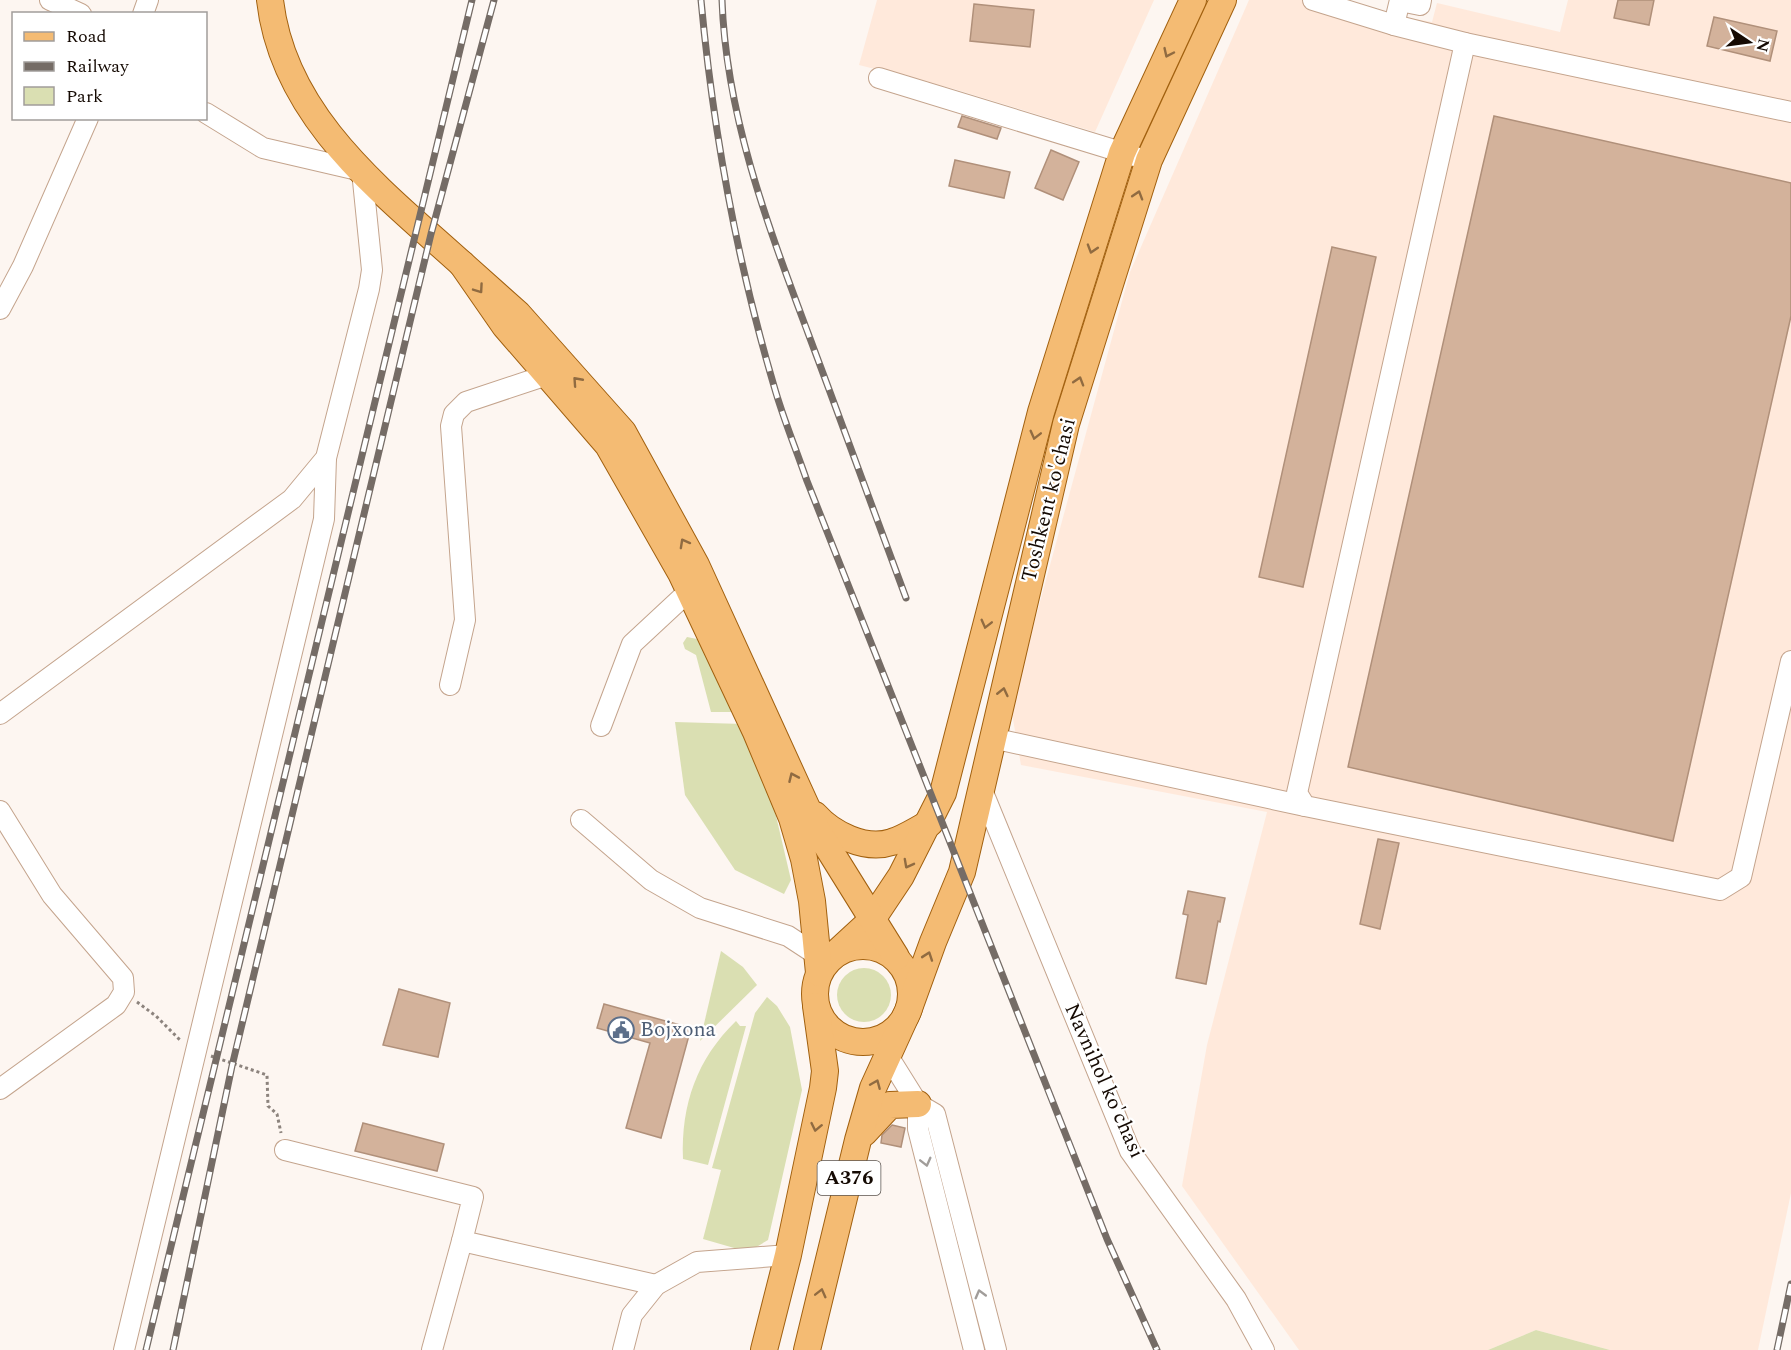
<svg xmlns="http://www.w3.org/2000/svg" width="1791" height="1350" viewBox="0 0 1791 1350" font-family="Spectral,serif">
<rect width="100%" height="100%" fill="#fdf6f1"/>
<!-- industrial -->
<g fill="#ffe9db">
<path d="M 877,0 L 1154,0 L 1095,132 L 954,89 L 859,65 Z"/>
<path d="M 1249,0 L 1335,0 L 1361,9 L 1432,22 L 1437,3 L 1560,32 L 1568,0 L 1791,0 L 1791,1193 L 1758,1350 L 1610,1350 L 1536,1330 L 1488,1350 L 1299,1350 L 1182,1186 L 1207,1045 L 1267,812 L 1021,765 L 1011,708 L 1130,272 Z"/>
</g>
<!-- green -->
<g fill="#dadfb2">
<path d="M 687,637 L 702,640 L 739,712 L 711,712 L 696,655 L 685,649 L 683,643 Z"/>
<path d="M 675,722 L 743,724 L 773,803 L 791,880 L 784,894 L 735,870 L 685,795 Z"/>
<path d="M 721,951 L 743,967 L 757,985 L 700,1041 Z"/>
<circle cx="864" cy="995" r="27"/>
<path d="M 767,997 L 777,1006 L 790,1027 L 802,1090 L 768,1240 L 748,1252 L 703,1239 L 721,1170 L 712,1168 L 755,1013 Z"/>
<path d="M 736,1021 L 740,1026 L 746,1026 L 708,1165 L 683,1159 C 681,1104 697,1059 736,1021 Z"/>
<path d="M 1536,1330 L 1610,1350 L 1488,1350 Z"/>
</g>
<!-- building -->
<g fill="#d3b29b" stroke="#b0907a" stroke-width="1.5">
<path d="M 1618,0 L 1654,0 L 1649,25 L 1614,18 Z"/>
<path d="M 974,4 L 1034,10 L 1030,47 L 970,41 Z"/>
<path d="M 1714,17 L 1777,31 L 1770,61 L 1707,46 Z"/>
<path d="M 962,116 L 1001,128 L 997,139 L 958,127 Z"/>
<path d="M 1494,116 L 1791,183 L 1791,316 L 1673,841 L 1348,767 Z"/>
<path d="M 1051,150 L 1079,162 L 1063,200 L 1035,188 Z"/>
<path d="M 955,160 L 1010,172 L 1004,198 L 949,186 Z"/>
<path d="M 1332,247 L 1376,257 L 1303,587 L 1259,577 Z"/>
<path d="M 1378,839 L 1399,843 L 1380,929 L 1360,924 Z"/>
<path d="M 1188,891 L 1225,898 L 1220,922 L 1218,921 L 1206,984 L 1176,978 L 1188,915 L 1183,914 Z"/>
<path d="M 399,989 L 450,1003 L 438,1057 L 383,1045 Z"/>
<path d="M 604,1004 L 691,1028 L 661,1138 L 626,1128 L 650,1043 L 597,1028 Z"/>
<path d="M 363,1123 L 444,1144 L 437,1171 L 355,1151 Z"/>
<path d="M 892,1125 L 905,1128 L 901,1147 L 881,1143 L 882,1135 Z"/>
</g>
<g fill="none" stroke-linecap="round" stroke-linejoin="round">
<!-- minor casing -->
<g stroke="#c4a48d" stroke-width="22">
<g id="minor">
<path d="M 50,0 L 81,14"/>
<path d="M 1313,0 L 1394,25 L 1465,43 L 1791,112"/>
<path d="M 1400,1 L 1420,5 L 1421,0"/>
<path d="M 143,14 L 148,0"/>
<path d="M 1394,25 L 1400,0"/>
<path d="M 1465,43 L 1297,793 L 1305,806 L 1720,890 L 1741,877 L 1791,661"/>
<path d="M 879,78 L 1134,156"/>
<path d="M 0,309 L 23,266 L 88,118"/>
<path d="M 450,685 L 465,620 L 451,426 L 454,414 L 466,402 L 547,375"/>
<path d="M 0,714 L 292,499 L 326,458 L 369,289 L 372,270 L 362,171 L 263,148 L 206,113"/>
<path d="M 601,726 L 632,644 L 689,591 L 700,587"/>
<path d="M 992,738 L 1305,806"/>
<path d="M 982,790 L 1130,1151 L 1236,1299 L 1264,1350"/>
<path d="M 0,811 L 52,895 L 123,978 L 124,992 L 116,1005 L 0,1089"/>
<path d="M 581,820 L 651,880 L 700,908 L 788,936 L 817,955"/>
<path d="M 878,1040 L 918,1104 L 935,1114 L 996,1350"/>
<path d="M 918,1104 L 918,1129 L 974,1350"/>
<path d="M 285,1150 L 473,1197 L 462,1241 L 656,1285"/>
<path d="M 124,1350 L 324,519 L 326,458"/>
<path d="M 432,1350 L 462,1241"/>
<path d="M 623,1350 L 632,1315 L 656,1285 L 697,1262 L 788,1255"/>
</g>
</g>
<!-- major casing -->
<g stroke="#a1600f" stroke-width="28">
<g id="major">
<path d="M 270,0 C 283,116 380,190 462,264"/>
<path d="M 815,815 C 832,834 865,851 892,842 C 905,838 918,829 930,823"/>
<circle cx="863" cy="994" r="48"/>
<path d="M 833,956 L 871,921 L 901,876 L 943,793 L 1041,412 L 1122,153 L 1193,0"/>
<path d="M 819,973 L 812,901 L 804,859 L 792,818 L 756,732 L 681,573 L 608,445 L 505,326 L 462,264 L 518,314 L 623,432 L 696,565 L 817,830 L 896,957"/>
<path d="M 864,1133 L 890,1105 L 918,1104"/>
<path d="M 764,1350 L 788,1255 L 823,1088 L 825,1071 L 816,1006"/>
<path d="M 807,1350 L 858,1140 L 873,1088 L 908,1011 L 933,942 L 962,872 L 1066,424 L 1149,160 L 1223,0"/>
</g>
</g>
<!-- path -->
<g stroke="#8c837d" stroke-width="3" stroke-dasharray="3 3" stroke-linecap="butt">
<path d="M 137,1002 L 156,1016 L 181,1041"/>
<path d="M 211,1056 L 267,1075 L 268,1106 L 277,1114 L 281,1133"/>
</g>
<!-- minor -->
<use href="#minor" stroke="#fff" stroke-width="20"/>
<!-- major -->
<use href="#major" stroke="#f4bb73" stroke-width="26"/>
<!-- rail casing -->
<g stroke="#756c66" stroke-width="7">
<g id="rail">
<path d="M 701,0 C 713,130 737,261 774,386 C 783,418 796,449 807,481 L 1107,1239 L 1157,1350"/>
<path d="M 722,0 C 726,116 768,226 808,333 C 841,421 873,509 906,598"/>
<path d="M 146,1350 L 472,0"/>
<path d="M 173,1350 L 232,1066 L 431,234 L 494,0"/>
<path d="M 1777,1350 L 1791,1284"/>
</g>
</g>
<!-- rail -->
<use href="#rail" stroke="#fff" stroke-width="4.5" stroke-dasharray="14" stroke-linecap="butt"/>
</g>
<!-- one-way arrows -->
<defs><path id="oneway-chevron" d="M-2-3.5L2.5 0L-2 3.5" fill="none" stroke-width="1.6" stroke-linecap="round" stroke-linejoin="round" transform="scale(1.5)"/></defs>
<g stroke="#906b41">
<use href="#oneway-chevron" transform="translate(1168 53) rotate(115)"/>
<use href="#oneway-chevron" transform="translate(1138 195) rotate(-73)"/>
<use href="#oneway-chevron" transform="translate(1092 249) rotate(107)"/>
<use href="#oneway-chevron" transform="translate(479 289) rotate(55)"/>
<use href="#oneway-chevron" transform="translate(577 381) rotate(-132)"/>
<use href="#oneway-chevron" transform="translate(1079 381) rotate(-73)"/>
<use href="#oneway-chevron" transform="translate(1035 435) rotate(104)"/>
<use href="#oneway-chevron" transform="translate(684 543) rotate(-119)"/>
<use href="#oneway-chevron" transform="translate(986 624) rotate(104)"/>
<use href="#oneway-chevron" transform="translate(1003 692) rotate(-77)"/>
<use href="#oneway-chevron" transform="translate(793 777) rotate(-114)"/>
<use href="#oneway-chevron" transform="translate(908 864) rotate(118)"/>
<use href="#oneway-chevron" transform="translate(928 956) rotate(-71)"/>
<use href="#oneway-chevron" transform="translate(876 1084) rotate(-67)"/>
<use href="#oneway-chevron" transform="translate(816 1127) rotate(102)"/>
<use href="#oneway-chevron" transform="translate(821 1293) rotate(-76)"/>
</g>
<g stroke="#a19d9a">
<use href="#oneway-chevron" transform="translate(926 1162) rotate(76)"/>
<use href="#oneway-chevron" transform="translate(980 1294) rotate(-105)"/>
</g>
<!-- icons -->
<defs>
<g id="civic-ring" transform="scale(1.35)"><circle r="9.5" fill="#fff" stroke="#5c6f8a" stroke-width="1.5"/><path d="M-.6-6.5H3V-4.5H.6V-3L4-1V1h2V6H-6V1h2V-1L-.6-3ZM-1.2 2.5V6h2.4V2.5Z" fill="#5c6f8a"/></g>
</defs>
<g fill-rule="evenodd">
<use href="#civic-ring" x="621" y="1030"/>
</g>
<g text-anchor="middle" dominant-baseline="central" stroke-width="4.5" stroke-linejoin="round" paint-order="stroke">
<!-- shield labels -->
<rect fill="#fff" stroke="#5b544f" stroke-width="1.5" x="817.5" y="1161" width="63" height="34" rx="4.5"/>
<g font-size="20" font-weight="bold" fill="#150a03">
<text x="849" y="1178">A376</text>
</g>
<!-- street labels -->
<g font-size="21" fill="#150a03" stroke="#fff">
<text transform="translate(1049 500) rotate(-76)">Toshkent ko'chasi</text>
<text transform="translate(1104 1081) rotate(66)">Navnihol ko'chasi</text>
</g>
<!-- service labels -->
<g font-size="21" fill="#4e5e75" stroke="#fff" text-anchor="start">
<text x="640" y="1030">Bojxona</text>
</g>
</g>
<!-- legend -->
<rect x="12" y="12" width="195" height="108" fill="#ffffff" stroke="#a19d9a" stroke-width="1.5"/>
<rect x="24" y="32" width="30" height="9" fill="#f4bb73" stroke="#a19d9a" stroke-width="1.5"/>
<text x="66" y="42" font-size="18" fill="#150a03">Road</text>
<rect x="24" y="62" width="30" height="9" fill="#756c66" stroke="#a19d9a" stroke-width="1.5"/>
<text x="66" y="72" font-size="18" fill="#150a03">Railway</text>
<rect x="24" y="87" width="30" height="18" fill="#dadfb2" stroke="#a19d9a" stroke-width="1.5"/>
<text x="66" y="102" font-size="18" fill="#150a03">Park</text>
<!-- north arrow -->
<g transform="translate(1749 42) rotate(103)" stroke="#ffffff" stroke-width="4.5" paint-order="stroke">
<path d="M0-4.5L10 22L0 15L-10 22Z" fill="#150a03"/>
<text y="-9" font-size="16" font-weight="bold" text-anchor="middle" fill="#150a03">N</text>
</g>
</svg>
